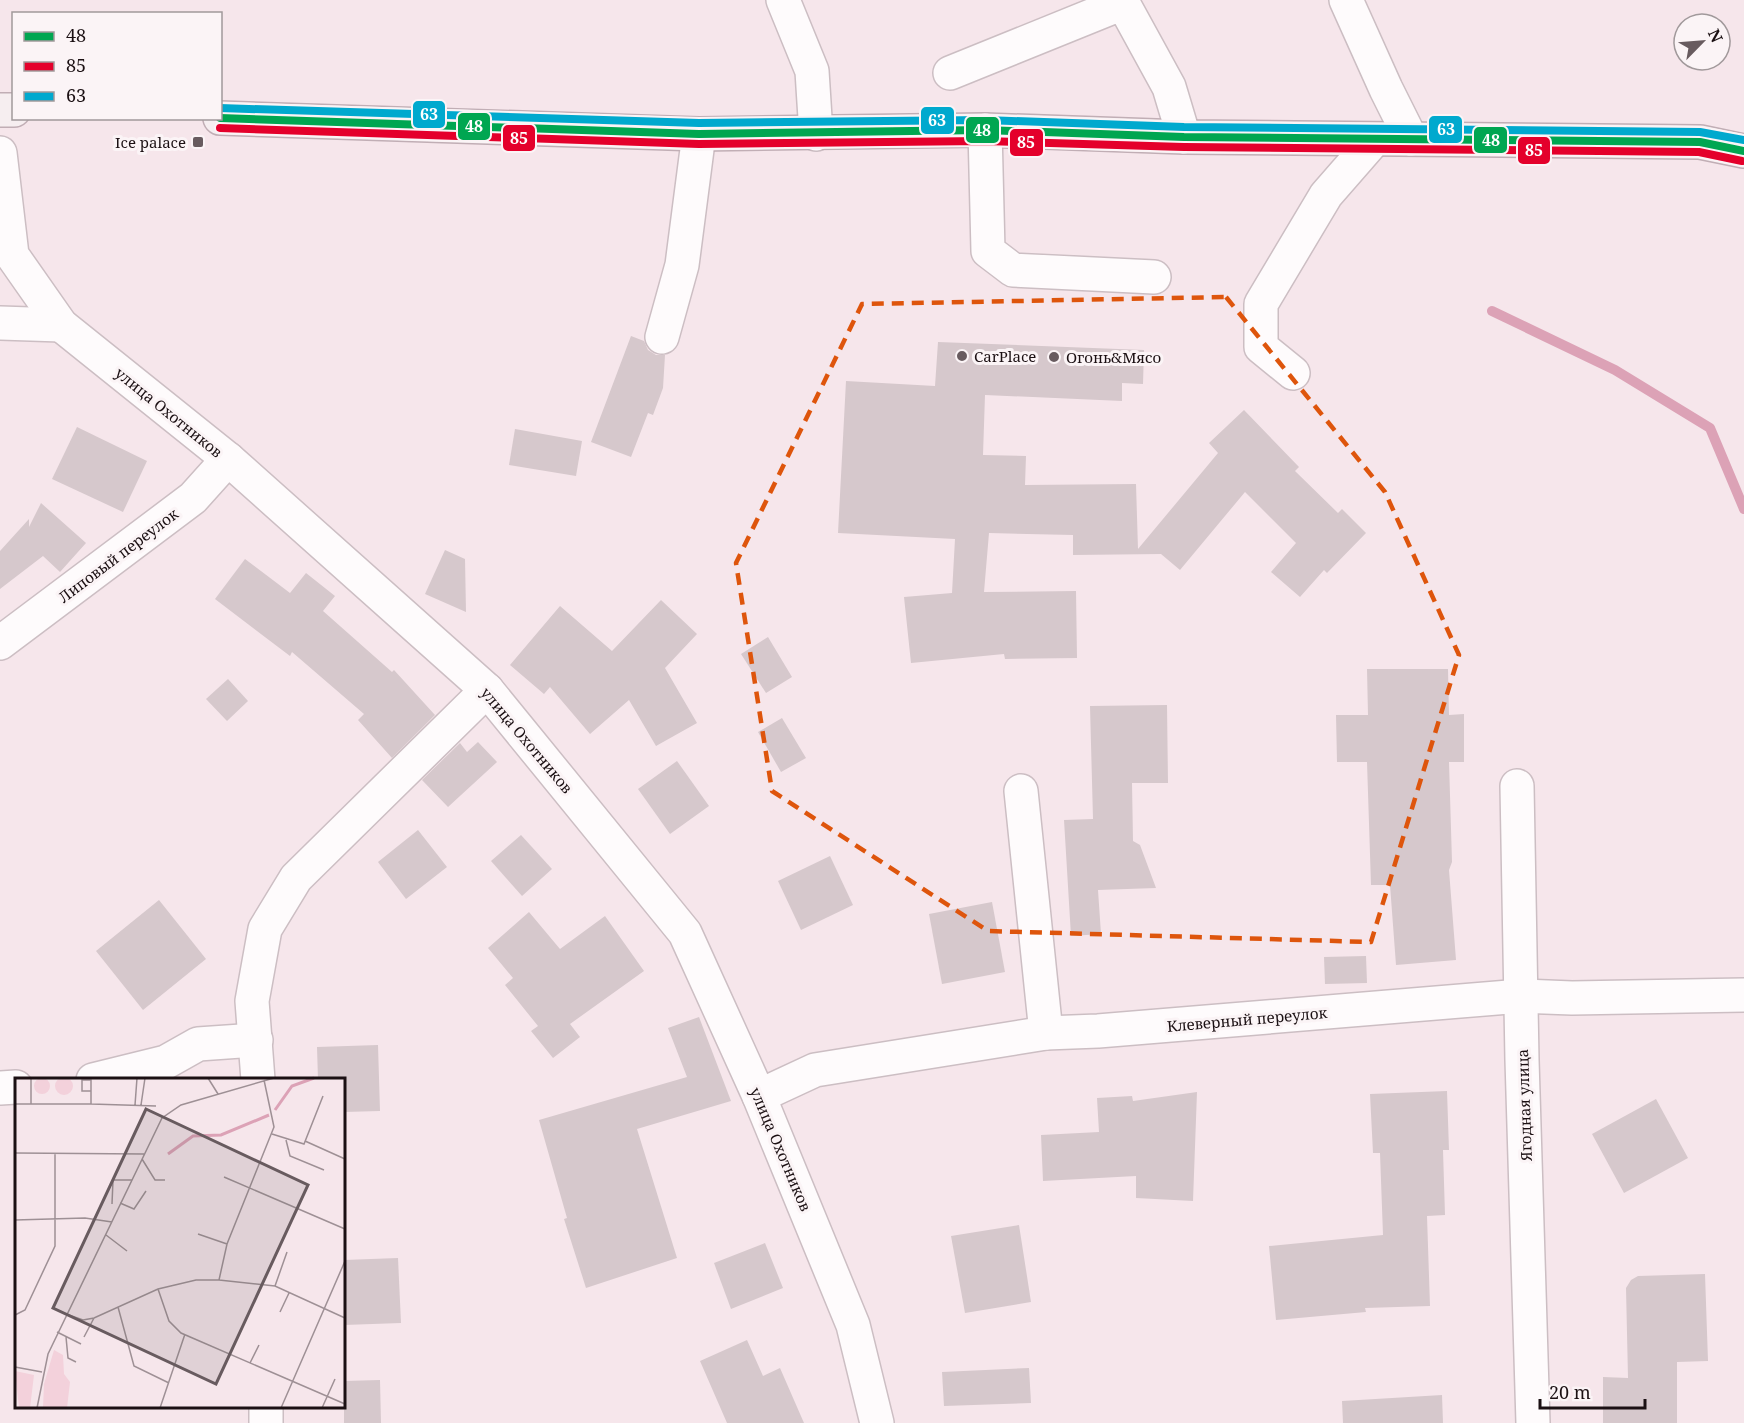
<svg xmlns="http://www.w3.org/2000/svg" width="1744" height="1423" viewBox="0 0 1744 1423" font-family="'Noto Serif',serif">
<rect width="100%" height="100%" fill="#f6e6eb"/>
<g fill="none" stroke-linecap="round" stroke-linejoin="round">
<!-- stream -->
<path stroke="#dca2b6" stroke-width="10" d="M 1492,311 L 1615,370 L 1710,428 L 1744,509"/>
</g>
<!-- building -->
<g fill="#d6c8cc">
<path d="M 631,336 L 644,341 L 648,350 L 656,355 L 665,355 L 663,388 L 653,415 L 648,413 L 631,457 L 591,442 Z"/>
<path d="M 938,342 L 1144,350 L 1143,384 L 1122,383 L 1122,401 L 985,395 L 983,455 L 1026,456 L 1025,485 L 1136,484 L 1138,549 L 1218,453 L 1209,443 L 1244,410 L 1299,467 L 1295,471 L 1338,513 L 1342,509 L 1366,533 L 1327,573 L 1324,570 L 1300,597 L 1271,572 L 1296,543 L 1245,492 L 1180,570 L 1161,554 L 1073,555 L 1073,535 L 989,533 L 984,592 L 1076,591 L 1077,658 L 1005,659 L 1004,654 L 911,663 L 904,597 L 952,593 L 955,539 L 838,533 L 846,381 L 935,386 Z"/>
<path d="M 77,427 L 147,461 L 123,512 L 52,479 Z"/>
<path d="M 515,429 L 582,441 L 576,476 L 509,465 Z"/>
<path d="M 41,503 L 86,543 L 60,572 L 43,556 L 0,589 L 0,551 L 29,519 L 29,527 Z"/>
<path d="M 445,550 L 465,559 L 466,612 L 425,594 Z"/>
<path d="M 245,559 L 290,593 L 306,573 L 335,596 L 323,611 L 392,672 L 394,670 L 435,715 L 392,758 L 358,720 L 364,714 L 292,652 L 290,656 L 215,599 Z"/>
<path d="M 661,600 L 697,634 L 665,668 L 697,723 L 656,746 L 629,700 L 590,734 L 550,687 L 544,694 L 510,665 L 560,606 L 612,651 Z"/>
<path d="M 768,637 L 792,677 L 766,693 L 741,654 Z"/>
<path d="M 1367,669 L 1448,669 L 1449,715 L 1464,714 L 1464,762 L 1449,762 L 1452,862 L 1449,870 L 1456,960 L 1396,965 L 1390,885 L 1371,885 L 1367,762 L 1337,762 L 1336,715 L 1368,715 Z"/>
<path d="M 228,679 L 248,701 L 227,721 L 206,699 Z"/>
<path d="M 1167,705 L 1168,783 L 1132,783 L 1133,841 L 1140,845 L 1156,888 L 1098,890 L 1101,934 L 1071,936 L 1064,820 L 1093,819 L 1090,706 Z"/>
<path d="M 782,718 L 806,758 L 781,772 L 758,732 Z"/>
<path d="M 478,742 L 497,762 L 448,807 L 422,780 L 460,743 L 467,752 Z"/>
<path d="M 677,761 L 709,806 L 670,834 L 638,789 Z"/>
<path d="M 418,830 L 447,867 L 406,899 L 378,862 Z"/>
<path d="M 521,835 L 552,869 L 522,896 L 491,861 Z"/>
<path d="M 830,856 L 853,905 L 801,930 L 778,881 Z"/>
<path d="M 159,900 L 206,959 L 143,1010 L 96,951 Z"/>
<path d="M 992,902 L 1005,972 L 942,984 L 929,914 Z"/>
<path d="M 529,912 L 560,949 L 605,916 L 644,971 L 570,1024 L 580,1037 L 553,1058 L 531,1031 L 538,1026 L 505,985 L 513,978 L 488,948 Z"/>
<path d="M 1366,956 L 1367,983 L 1325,984 L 1324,957 Z"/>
<path d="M 699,1017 L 731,1101 L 637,1129 L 677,1258 L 586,1288 L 564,1219 L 567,1218 L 539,1120 L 687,1077 L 668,1028 Z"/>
<path d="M 378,1045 L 380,1111 L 344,1112 L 344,1080 L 318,1080 L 317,1047 Z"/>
<path d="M 1447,1091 L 1449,1150 L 1443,1150 L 1445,1215 L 1427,1216 L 1430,1306 L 1365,1308 L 1366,1312 L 1276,1320 L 1269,1246 L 1383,1235 L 1380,1153 L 1373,1153 L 1370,1094 Z"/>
<path d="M 1197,1092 L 1193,1201 L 1136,1198 L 1136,1176 L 1043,1181 L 1041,1135 L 1099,1132 L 1097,1098 L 1132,1096 L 1133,1101 Z"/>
<path d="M 1656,1099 L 1688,1158 L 1624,1193 L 1592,1134 Z"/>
<path d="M 1019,1225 L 1031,1302 L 965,1313 L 951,1236 Z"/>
<path d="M 765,1243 L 783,1288 L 731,1309 L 714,1263 Z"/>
<path d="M 398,1258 L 401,1323 L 344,1325 L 344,1260 Z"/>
<path d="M 1705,1274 L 1708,1361 L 1677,1362 L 1677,1423 L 1603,1423 L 1603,1377 L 1628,1378 L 1626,1288 L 1631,1280 L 1638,1276 Z"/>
<path d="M 747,1340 L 763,1376 L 780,1368 L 804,1423 L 727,1423 L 700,1361 Z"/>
<path d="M 1029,1368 L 1031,1403 L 944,1406 L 942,1372 Z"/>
<path d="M 380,1380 L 381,1423 L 344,1423 L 344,1381 Z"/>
<path d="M 1442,1395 L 1443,1423 L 1343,1423 L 1342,1401 Z"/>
</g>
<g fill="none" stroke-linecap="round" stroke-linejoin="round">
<!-- minor casing -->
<g stroke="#ccbec3" stroke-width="36">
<g id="minor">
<path d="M 783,0 L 812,71 L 816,134"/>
<path d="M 1346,0 L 1386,89 L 1411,139"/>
<path d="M 950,73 L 1123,3 L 1169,87 L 1184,137"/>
<path d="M 985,130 L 988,251 L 1013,270 L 1154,277"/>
<path d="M 0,153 L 12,255 L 61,325 L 228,459 L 487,690 L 685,933 L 759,1096 L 853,1325 L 877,1423"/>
<path d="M 0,323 L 61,325"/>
<path d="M 662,337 L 682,265 L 699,134"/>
<path d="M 1293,373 L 1261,347 L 1261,304 L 1326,195 L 1374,140"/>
<path d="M 0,643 L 193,498 L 228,459"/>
<path d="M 1517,786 L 1522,1060 L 1533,1423"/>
<path d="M 1021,791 L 1046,1033"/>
<path d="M 93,1080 L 166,1062 L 198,1044 L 256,1040"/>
<path d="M 258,1080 L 252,1001 L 265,929 L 296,878 L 487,690"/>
<path d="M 0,1088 L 16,1087"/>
<path d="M 759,1096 L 815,1070 L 1046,1033 L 1098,1031 L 1521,996 L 1572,998 L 1744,995"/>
<path d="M 266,1406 L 266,1423"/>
</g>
</g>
<!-- major casing -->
<g stroke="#c1aeb5" stroke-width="36">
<g id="major">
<path d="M 0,110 L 14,110"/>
<path d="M 220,118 L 699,134 L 985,130 L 1184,137 L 1700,142 L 1744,151"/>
</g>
</g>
<!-- minor -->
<use href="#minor" stroke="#fefbfc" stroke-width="33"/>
<!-- major -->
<use href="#major" stroke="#f6eef0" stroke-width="33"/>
<!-- bus-1 casing -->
<g stroke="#fbf4f6" stroke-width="12">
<path id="bus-1" d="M 220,118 L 699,134 L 985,130 L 1184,137 L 1700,142 L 1744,151"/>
</g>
<!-- bus-2 casing -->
<g stroke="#fbf4f6" stroke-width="12">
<path id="bus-2" d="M 220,128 L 699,144 L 985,141 L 1184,147 L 1699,152 L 1742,161"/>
</g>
<!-- bus-3 casing -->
<g stroke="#fbf4f6" stroke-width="12">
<path id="bus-3" d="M 220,108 L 699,123 L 985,120 L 1184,127 L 1700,132 L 1744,140"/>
</g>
<!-- bus-1 -->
<use href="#bus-1" stroke="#00a651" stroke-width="8"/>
<!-- bus-2 -->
<use href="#bus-2" stroke="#e4002b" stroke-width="8"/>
<!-- bus-3 -->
<use href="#bus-3" stroke="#00a9ce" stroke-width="8"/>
</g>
<!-- marked area -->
<path fill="none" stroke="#de550c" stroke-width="4.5" stroke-dasharray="12 8" stroke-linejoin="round" d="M 1226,297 L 1385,492 L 1459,655 L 1371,942 L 988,931 L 772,791 L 736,563 L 862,304 Z"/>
<!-- markers -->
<g fill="#685b5f" stroke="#fbf4f6" stroke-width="2">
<rect x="192" y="136" width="12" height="12" rx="3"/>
<circle cx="962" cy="356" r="6"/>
<circle cx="1054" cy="357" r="6"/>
</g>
<g text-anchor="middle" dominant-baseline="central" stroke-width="6" stroke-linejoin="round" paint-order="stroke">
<!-- poi labels -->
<g font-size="15" fill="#1b1013" stroke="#fbf4f6" text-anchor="start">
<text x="186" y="142" text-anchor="end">Ice palace</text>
<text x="974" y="356">CarPlace</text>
<text x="1066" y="357">Огонь&amp;Мясо</text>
</g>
<!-- street labels -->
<g font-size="15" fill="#1b1013" stroke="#fbf4f6">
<text transform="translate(169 412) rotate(39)">улица Охотников</text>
<text transform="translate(118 555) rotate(-37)">Липовый переулок</text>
<text transform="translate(527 740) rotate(50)">улица Охотников</text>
<text transform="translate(1247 1019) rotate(-5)">Клеверный переулок</text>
<text transform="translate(1524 1105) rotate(-92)">Ягодная улица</text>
<text transform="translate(781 1149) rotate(67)">улица Охотников</text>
</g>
</g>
<!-- overview -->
<g transform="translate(15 1078)">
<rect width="330" height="330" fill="#f6e6eb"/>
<path d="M40 8a9 9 0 1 1 18 0a9 9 0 1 1-18 0ZM19 8a8 8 0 1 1 16 0a8 8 0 1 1-16 0ZM 39,272 L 48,277 L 49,296 L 55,304 L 52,330 L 28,330 L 29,306 ZM 0,293 L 19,297 L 15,330 L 4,330 Z" fill="#f3d1db"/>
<path fill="none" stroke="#dca2b6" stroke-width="3" d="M 260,32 L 277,8 L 299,0M 153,76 L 178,58 L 206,57 L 254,37"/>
<path fill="none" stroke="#9e9095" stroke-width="1.5" d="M 16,0 L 16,26M 193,0 L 203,16M 0,26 L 76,26 L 76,2 L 67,2 L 67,13 L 76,13M 76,26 L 141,28M 120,27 L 122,0M 126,27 L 130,0M 257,56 L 289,66 L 308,18M 271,62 L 275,78 L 309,92M 290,63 L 330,81M 0,75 L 129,76M 127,81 L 140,102 L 150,102M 209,99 L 330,151M 105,125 L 119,131 L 131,113M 97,126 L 98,102 L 117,102M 0,142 L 70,140 L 97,144M 183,156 L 212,166M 91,157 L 112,173M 204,202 L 212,166 L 259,49 L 249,2M 260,208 L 272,174M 143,211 L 154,243 L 166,255 L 330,326M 103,229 L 119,288 L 154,305M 265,234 L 274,215M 51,236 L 68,242 L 79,240 L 143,211 L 181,202 L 204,202 L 260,208 L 330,240M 0,237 L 10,232 L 40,168 L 40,76M 42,254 L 66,266M 51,259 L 53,280 L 61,284M 69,259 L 79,240M 235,285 L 244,267M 0,289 L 27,294M 22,330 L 33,276 L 147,40 L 166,27 L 259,0M 145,330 L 170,256M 266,330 L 330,183M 307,330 L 320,301"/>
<path fill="#685b5f" fill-opacity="0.15" stroke="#685b5f" stroke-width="3" d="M 131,31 L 293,107 L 201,306 L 38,230 Z"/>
<rect width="330" height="330" fill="none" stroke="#1b1013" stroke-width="3"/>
</g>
<g stroke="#fbf4f6" stroke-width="2">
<rect x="412" y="100" width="34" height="29" rx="6" fill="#00a9ce"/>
<rect x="920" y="106" width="35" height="29" rx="6" fill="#00a9ce"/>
<rect x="457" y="112" width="34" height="29" rx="6" fill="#00a651"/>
<rect x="1428" y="115" width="35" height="29" rx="6" fill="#00a9ce"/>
<rect x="965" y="116" width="35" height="28" rx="6" fill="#00a651"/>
<rect x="502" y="124" width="34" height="28" rx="6" fill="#e4002b"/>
<rect x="1473" y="126" width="35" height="28" rx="6" fill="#00a651"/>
<rect x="1009" y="128" width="35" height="29" rx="6" fill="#e4002b"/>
<rect x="1517" y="136" width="34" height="29" rx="6" fill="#e4002b"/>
</g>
<g font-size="16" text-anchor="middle" font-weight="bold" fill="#fff">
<text x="429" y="120">63</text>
<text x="937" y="126">63</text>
<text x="474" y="132">48</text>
<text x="1446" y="135">63</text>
<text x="982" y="136">48</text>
<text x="519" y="144">85</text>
<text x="1491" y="146">48</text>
<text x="1026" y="148">85</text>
<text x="1534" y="156">85</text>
</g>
<!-- legend -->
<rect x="12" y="12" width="210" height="108" fill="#fbf4f6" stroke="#a1999b" stroke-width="1.5"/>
<rect x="24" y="32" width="30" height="9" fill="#00a651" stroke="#a1999b" stroke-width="1.5"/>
<text x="66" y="42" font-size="18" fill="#1b1013">48</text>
<rect x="24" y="62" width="30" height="9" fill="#e4002b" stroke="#a1999b" stroke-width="1.5"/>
<text x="66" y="72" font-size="18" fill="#1b1013">85</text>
<rect x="24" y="92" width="30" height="9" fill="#00a9ce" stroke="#a1999b" stroke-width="1.5"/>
<text x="66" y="102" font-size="18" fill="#1b1013">63</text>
<!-- north arrow -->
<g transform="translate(1702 42) rotate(65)"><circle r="28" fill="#fbf4f6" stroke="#a1999b" stroke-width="1.5"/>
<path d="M0-4.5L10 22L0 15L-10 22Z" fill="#685b5f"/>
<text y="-9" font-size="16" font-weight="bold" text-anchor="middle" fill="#1b1013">N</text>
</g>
<!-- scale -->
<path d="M1540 1399v9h105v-9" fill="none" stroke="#1b1013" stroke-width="3"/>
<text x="1549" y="1399" font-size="18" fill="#1b1013" stroke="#fbf4f6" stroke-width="4.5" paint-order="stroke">20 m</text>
</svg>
